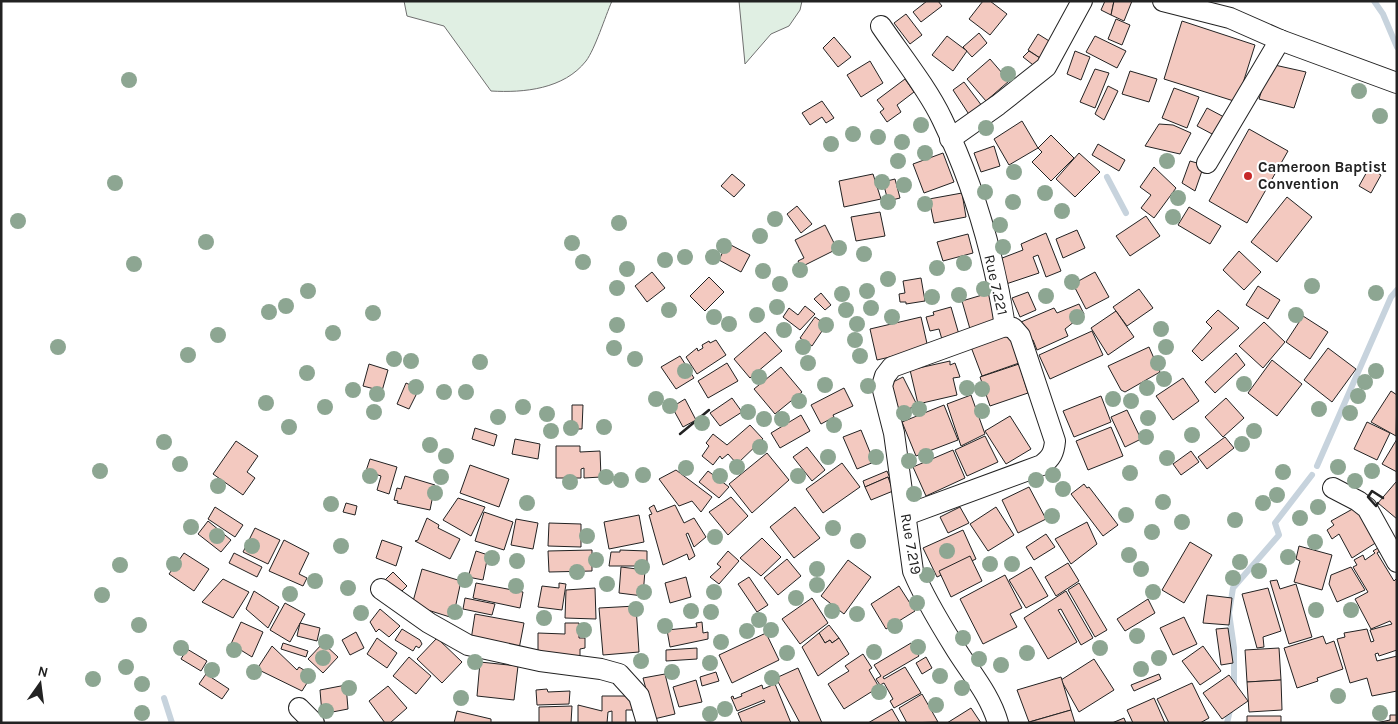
<svg xmlns="http://www.w3.org/2000/svg" width="1398" height="724" viewBox="0 0 1398 724" font-family="Karla,sans-serif">
<rect width="100%" height="100%" fill="#fff"/>
<!-- green -->
<g fill="#e0efe3" stroke="#6f6f6f">
<path d="M 404,1 L 612,1 C 605,17 595,49 586,61 C 564,89 524,93 491,91 L 444,26 L 407,16 Z"/>
<path d="M 739,1 L 802,1 L 800,10 L 789,26 L 771,34 L 745,64 Z"/>
</g>
<g fill="none" stroke-linecap="round" stroke-linejoin="round">
<!-- stream -->
<g stroke="#c7d3dd" stroke-width="6">
<path d="M 1374,1 L 1383,14 L 1397,47"/>
<path d="M 1107,177 L 1126,213"/>
<path d="M 1317,466 L 1391,297 L 1397,290"/>
<path d="M 1234,691 L 1234,648 L 1229,613 L 1233,588 L 1279,535 L 1275,523 L 1312,475"/>
<path d="M 164,698 L 172,723"/>
<path d="M 1227,723 L 1231,706"/>
</g>
</g>
<!-- building -->
<g fill="#f3c9c0" stroke="#222">
<path d="M 927,1 L 938,1 L 942,6 L 921,22 L 913,12 Z"/>
<path d="M 983,1 L 990,1 L 1007,14 L 990,35 L 969,19 Z"/>
<path d="M 1105,1 L 1114,1 L 1111,15 L 1101,10 Z"/>
<path d="M 1114,1 L 1132,1 L 1124,21 L 1111,15 Z"/>
<path d="M 906,14 L 922,35 L 910,44 L 894,23 Z"/>
<path d="M 1116,19 L 1130,25 L 1122,45 L 1108,39 Z"/>
<path d="M 1182,21 L 1255,45 L 1237,102 L 1164,79 Z"/>
<path d="M 979,33 L 987,43 L 972,57 L 963,47 Z"/>
<path d="M 1038,34 L 1054,44 L 1043,60 L 1028,50 Z"/>
<path d="M 947,36 L 967,51 L 953,71 L 932,55 Z"/>
<path d="M 1095,36 L 1126,51 L 1117,68 L 1086,52 Z"/>
<path d="M 834,37 L 851,57 L 838,67 L 823,48 Z"/>
<path d="M 1029,51 L 1043,60 L 1037,68 L 1023,57 Z"/>
<path d="M 1075,51 L 1090,57 L 1081,80 L 1067,74 Z"/>
<path d="M 990,59 L 1009,81 L 986,101 L 967,79 Z"/>
<path d="M 870,61 L 883,83 L 861,97 L 847,75 Z"/>
<path d="M 1270,64 L 1306,72 L 1294,108 L 1259,99 Z"/>
<path d="M 1095,69 L 1109,73 L 1095,108 L 1080,102 Z"/>
<path d="M 1130,71 L 1157,79 L 1149,102 L 1122,94 Z"/>
<path d="M 905,79 L 914,92 L 897,105 L 901,112 L 887,122 L 880,112 L 884,109 L 877,100 Z"/>
<path d="M 964,82 L 985,110 L 972,119 L 953,90 Z"/>
<path d="M 1108,86 L 1118,91 L 1104,120 L 1095,114 Z"/>
<path d="M 1174,88 L 1199,97 L 1187,128 L 1162,118 Z"/>
<path d="M 822,101 L 834,118 L 826,123 L 822,117 L 810,125 L 802,113 Z"/>
<path d="M 1207,108 L 1224,117 L 1214,135 L 1197,126 Z"/>
<path d="M 1022,121 L 1038,148 L 1009,165 L 994,139 Z"/>
<path d="M 1159,124 L 1173,125 L 1191,133 L 1180,154 L 1145,146 Z"/>
<path d="M 1249,129 L 1288,151 L 1247,223 L 1209,201 Z"/>
<path d="M 1051,135 L 1074,158 L 1051,181 L 1032,162 L 1042,152 L 1038,148 Z"/>
<path d="M 1098,144 L 1125,160 L 1119,171 L 1092,155 Z"/>
<path d="M 994,146 L 1000,166 L 981,172 L 974,153 Z"/>
<path d="M 943,153 L 954,182 L 924,193 L 913,164 Z"/>
<path d="M 1079,153 L 1100,172 L 1075,197 L 1056,179 Z"/>
<path d="M 1190,161 L 1204,165 L 1195,191 L 1182,183 Z"/>
<path d="M 1154,167 L 1176,188 L 1154,218 L 1141,208 L 1151,195 L 1140,187 Z"/>
<path d="M 1369,168 L 1381,175 L 1371,193 L 1359,186 Z"/>
<path d="M 732,174 L 745,185 L 734,197 L 721,186 Z"/>
<path d="M 873,174 L 881,199 L 844,207 L 839,181 Z"/>
<path d="M 895,179 L 900,198 L 888,201 L 883,182 Z"/>
<path d="M 962,193 L 966,217 L 934,223 L 929,199 Z"/>
<path d="M 1287,197 L 1312,217 L 1277,262 L 1251,242 Z"/>
<path d="M 797,206 L 812,224 L 801,233 L 787,214 Z"/>
<path d="M 1189,207 L 1221,226 L 1210,244 L 1178,225 Z"/>
<path d="M 880,212 L 885,236 L 856,241 L 851,217 Z"/>
<path d="M 1146,216 L 1160,236 L 1130,256 L 1116,236 Z"/>
<path d="M 825,225 L 837,249 L 801,267 L 798,261 L 804,258 L 795,240 Z"/>
<path d="M 1077,230 L 1085,248 L 1063,258 L 1056,239 Z"/>
<path d="M 1046,233 L 1061,271 L 1046,277 L 1038,255 L 1033,257 L 1039,273 L 1006,284 L 997,260 L 1023,250 L 1021,244 Z"/>
<path d="M 968,234 L 973,253 L 943,261 L 937,242 Z"/>
<path d="M 727,243 L 750,255 L 741,272 L 719,260 Z"/>
<path d="M 1239,251 L 1261,272 L 1244,290 L 1223,270 Z"/>
<path d="M 652,272 L 665,288 L 647,302 L 635,286 Z"/>
<path d="M 1095,272 L 1109,297 L 1086,309 L 1073,284 Z"/>
<path d="M 709,277 L 724,292 L 705,311 L 690,296 Z"/>
<path d="M 921,278 L 925,301 L 906,304 L 906,302 L 900,302 L 899,294 L 905,293 L 903,281 Z"/>
<path d="M 1258,286 L 1280,300 L 1268,319 L 1246,305 Z"/>
<path d="M 1139,289 L 1153,308 L 1127,326 L 1113,307 Z"/>
<path d="M 1028,292 L 1036,310 L 1020,317 L 1012,298 Z"/>
<path d="M 821,293 L 831,305 L 825,310 L 814,299 Z"/>
<path d="M 989,293 L 997,321 L 970,329 L 962,301 Z"/>
<path d="M 1079,304 L 1084,314 L 1065,329 L 1068,336 L 1037,350 L 1033,340 L 1029,341 L 1021,322 L 1054,308 L 1057,313 Z"/>
<path d="M 805,306 L 815,314 L 800,330 L 783,317 L 789,308 L 798,315 Z"/>
<path d="M 951,307 L 960,338 L 943,343 L 939,329 L 930,331 L 926,317 L 934,315 L 933,312 Z"/>
<path d="M 1218,310 L 1239,328 L 1202,361 L 1192,351 L 1212,328 L 1206,322 Z"/>
<path d="M 1116,311 L 1134,337 L 1108,355 L 1091,328 Z"/>
<path d="M 1303,316 L 1328,332 L 1310,359 L 1286,342 Z"/>
<path d="M 815,317 L 826,325 L 812,346 L 800,338 Z"/>
<path d="M 921,317 L 928,348 L 877,360 L 870,329 Z"/>
<path d="M 1264,322 L 1285,342 L 1263,368 L 1239,346 Z"/>
<path d="M 1092,331 L 1103,355 L 1050,379 L 1039,355 Z"/>
<path d="M 765,332 L 782,351 L 750,378 L 734,359 Z"/>
<path d="M 1012,334 L 1022,362 L 982,376 L 971,347 Z"/>
<path d="M 716,340 L 726,355 L 697,374 L 686,357 L 697,348 L 698,351 L 703,348 L 702,345 L 709,341 L 710,343 Z"/>
<path d="M 1149,347 L 1160,372 L 1125,392 L 1121,390 L 1108,366 Z"/>
<path d="M 1328,348 L 1356,369 L 1332,402 L 1304,380 Z"/>
<path d="M 1236,353 L 1245,365 L 1215,393 L 1205,382 Z"/>
<path d="M 680,356 L 694,378 L 676,389 L 661,367 Z"/>
<path d="M 1272,360 L 1302,384 L 1277,416 L 1248,393 Z"/>
<path d="M 950,361 L 950,365 L 955,363 L 960,377 L 953,378 L 957,395 L 918,404 L 910,370 Z"/>
<path d="M 727,363 L 738,381 L 708,398 L 698,381 Z"/>
<path d="M 369,364 L 388,370 L 382,391 L 363,386 Z"/>
<path d="M 1019,364 L 1028,393 L 990,406 L 980,377 Z"/>
<path d="M 781,367 L 802,392 L 775,414 L 754,389 Z"/>
<path d="M 903,377 L 917,405 L 896,415 L 883,387 Z"/>
<path d="M 1183,378 L 1199,401 L 1173,420 L 1156,396 Z"/>
<path d="M 406,383 L 419,389 L 409,409 L 397,404 Z"/>
<path d="M 844,388 L 853,406 L 833,415 L 834,417 L 821,424 L 811,405 Z"/>
<path d="M 1391,391 L 1397,395 L 1396,436 L 1371,422 Z"/>
<path d="M 971,395 L 985,434 L 961,446 L 947,404 Z"/>
<path d="M 1101,396 L 1111,422 L 1074,437 L 1063,411 Z"/>
<path d="M 732,398 L 742,412 L 720,426 L 710,413 Z"/>
<path d="M 1226,398 L 1244,418 L 1223,437 L 1205,417 Z"/>
<path d="M 685,399 L 696,420 L 683,427 L 672,407 Z"/>
<path d="M 572,405 L 583,405 L 582,429 L 572,429 Z"/>
<path d="M 944,405 L 958,440 L 916,456 L 902,422 Z"/>
<path d="M 1127,410 L 1141,439 L 1125,447 L 1111,417 Z"/>
<path d="M 801,415 L 810,431 L 780,448 L 771,433 Z"/>
<path d="M 1010,416 L 1031,449 L 1006,464 L 985,431 Z"/>
<path d="M 1367,422 L 1390,433 L 1377,460 L 1354,449 Z"/>
<path d="M 750,425 L 763,439 L 737,464 L 728,454 L 722,459 L 720,456 L 713,465 L 702,456 L 709,446 L 706,443 L 713,434 L 727,445 Z"/>
<path d="M 1111,427 L 1123,456 L 1088,470 L 1076,441 Z"/>
<path d="M 475,428 L 497,435 L 494,446 L 472,439 Z"/>
<path d="M 861,430 L 874,462 L 857,469 L 843,437 Z"/>
<path d="M 985,436 L 998,462 L 967,476 L 955,450 Z"/>
<path d="M 1225,437 L 1234,448 L 1207,469 L 1198,457 Z"/>
<path d="M 515,439 L 540,444 L 538,459 L 512,454 Z"/>
<path d="M 1397,439 L 1397,472 L 1382,464 Z"/>
<path d="M 236,441 L 258,456 L 247,472 L 255,478 L 243,495 L 213,474 Z"/>
<path d="M 556,446 L 580,446 L 580,452 L 600,451 L 601,477 L 584,478 L 584,468 L 581,469 L 581,478 L 556,478 Z"/>
<path d="M 807,447 L 825,470 L 812,481 L 793,457 Z"/>
<path d="M 953,450 L 965,478 L 926,496 L 913,467 Z"/>
<path d="M 1191,451 L 1199,462 L 1181,475 L 1173,464 Z"/>
<path d="M 767,453 L 789,480 L 752,513 L 729,484 Z"/>
<path d="M 370,459 L 397,467 L 389,494 L 377,490 L 381,476 L 366,471 Z"/>
<path d="M 842,463 L 860,487 L 823,513 L 806,489 Z"/>
<path d="M 470,465 L 509,479 L 499,507 L 460,493 Z"/>
<path d="M 676,470 L 712,497 L 701,512 L 692,501 L 679,506 L 659,479 Z"/>
<path d="M 708,471 L 729,487 L 719,498 L 699,482 Z"/>
<path d="M 887,471 L 895,490 L 893,491 L 888,477 L 865,487 L 863,481 Z"/>
<path d="M 405,476 L 435,485 L 430,510 L 397,503 L 398,501 L 394,500 L 397,488 L 401,489 Z"/>
<path d="M 888,477 L 893,491 L 871,500 L 865,487 Z"/>
<path d="M 1396,482 L 1397,482 L 1397,519 L 1378,503 Z"/>
<path d="M 1084,484 L 1087,488 L 1089,487 L 1118,525 L 1103,536 L 1071,494 Z"/>
<path d="M 1029,487 L 1046,519 L 1018,533 L 1002,500 Z"/>
<path d="M 731,497 L 748,516 L 728,535 L 709,512 Z"/>
<path d="M 458,498 L 485,507 L 471,536 L 443,520 Z"/>
<path d="M 346,503 L 357,506 L 355,515 L 343,512 Z"/>
<path d="M 654,505 L 657,512 L 675,505 L 684,523 L 694,518 L 706,537 L 694,547 L 688,533 L 686,534 L 695,556 L 689,560 L 687,554 L 663,565 L 649,515 L 652,514 L 649,508 Z"/>
<path d="M 1358,506 L 1377,542 L 1352,558 L 1339,534 L 1332,539 L 1327,530 L 1334,525 L 1331,521 Z"/>
<path d="M 215,507 L 243,525 L 235,537 L 208,519 Z"/>
<path d="M 795,507 L 820,538 L 794,558 L 770,527 Z"/>
<path d="M 960,507 L 969,523 L 948,533 L 940,517 Z"/>
<path d="M 996,507 L 1014,535 L 988,551 L 970,524 Z"/>
<path d="M 484,512 L 513,522 L 504,550 L 475,541 Z"/>
<path d="M 639,515 L 644,542 L 609,549 L 604,522 Z"/>
<path d="M 427,518 L 439,525 L 438,528 L 460,539 L 450,559 L 415,541 L 418,540 Z"/>
<path d="M 516,519 L 538,523 L 533,549 L 511,545 Z"/>
<path d="M 208,521 L 231,540 L 221,552 L 198,534 Z"/>
<path d="M 1087,522 L 1097,544 L 1071,564 L 1055,539 Z"/>
<path d="M 549,523 L 581,524 L 581,547 L 548,546 Z"/>
<path d="M 255,528 L 280,540 L 268,564 L 243,552 Z"/>
<path d="M 963,530 L 976,559 L 937,577 L 923,548 Z"/>
<path d="M 1046,534 L 1055,547 L 1034,560 L 1026,547 Z"/>
<path d="M 762,538 L 781,557 L 761,576 L 740,558 Z"/>
<path d="M 284,540 L 309,553 L 299,574 L 307,578 L 303,586 L 269,571 Z"/>
<path d="M 382,540 L 402,547 L 396,566 L 376,558 Z"/>
<path d="M 1190,542 L 1212,555 L 1184,603 L 1162,590 Z"/>
<path d="M 1299,546 L 1332,555 L 1322,590 L 1294,582 L 1300,561 L 1296,559 Z"/>
<path d="M 1378,548 L 1380,551 L 1377,553 L 1394,581 L 1397,578 L 1397,650 L 1379,656 L 1378,653 L 1375,654 L 1377,661 L 1397,656 L 1397,691 L 1372,696 L 1367,678 L 1350,683 L 1337,639 L 1345,637 L 1344,633 L 1367,629 L 1371,642 L 1374,641 L 1370,630 L 1392,624 L 1390,621 L 1371,629 L 1355,599 L 1368,592 L 1353,567 L 1357,565 L 1354,560 L 1363,555 L 1365,560 L 1375,553 L 1373,551 Z"/>
<path d="M 592,550 L 592,571 L 549,572 L 548,551 Z"/>
<path d="M 620,550 L 647,551 L 647,566 L 609,566 L 611,552 L 620,552 Z"/>
<path d="M 476,551 L 488,555 L 483,580 L 468,577 Z"/>
<path d="M 728,551 L 739,561 L 719,584 L 710,577 L 721,567 L 717,564 Z"/>
<path d="M 184,553 L 209,569 L 194,591 L 169,574 Z"/>
<path d="M 234,553 L 262,567 L 257,577 L 229,563 Z"/>
<path d="M 970,556 L 982,581 L 951,597 L 939,571 Z"/>
<path d="M 787,559 L 801,576 L 778,595 L 764,578 Z"/>
<path d="M 848,560 L 871,577 L 844,614 L 821,596 Z"/>
<path d="M 1068,563 L 1079,581 L 1056,596 L 1045,577 Z"/>
<path d="M 621,567 L 645,570 L 643,596 L 619,593 Z"/>
<path d="M 1031,567 L 1048,596 L 1026,608 L 1009,580 Z"/>
<path d="M 1351,567 L 1365,590 L 1337,602 L 1329,584 L 1331,575 Z"/>
<path d="M 422,569 L 461,581 L 453,618 L 412,605 Z"/>
<path d="M 393,572 L 407,586 L 399,594 L 385,580 Z"/>
<path d="M 1005,575 L 1022,608 L 1010,614 L 1017,627 L 983,644 L 960,599 Z"/>
<path d="M 686,577 L 691,597 L 670,603 L 665,583 Z"/>
<path d="M 749,577 L 768,605 L 757,612 L 738,584 Z"/>
<path d="M 223,579 L 249,592 L 233,618 L 202,602 Z"/>
<path d="M 1277,580 L 1280,589 L 1296,584 L 1312,637 L 1289,644 L 1270,581 Z"/>
<path d="M 476,583 L 523,592 L 520,608 L 473,598 Z"/>
<path d="M 559,583 L 566,584 L 562,610 L 538,607 L 542,586 L 559,588 Z"/>
<path d="M 1079,583 L 1107,630 L 1095,637 L 1068,590 Z"/>
<path d="M 899,586 L 915,611 L 886,629 L 871,604 Z"/>
<path d="M 595,588 L 596,619 L 565,618 L 566,590 Z"/>
<path d="M 1268,588 L 1281,631 L 1263,637 L 1264,647 L 1257,648 L 1242,594 Z"/>
<path d="M 254,591 L 279,607 L 268,628 L 246,609 Z"/>
<path d="M 1066,591 L 1093,638 L 1081,645 L 1061,609 L 1058,610 L 1077,642 L 1048,659 L 1024,618 Z"/>
<path d="M 1207,595 L 1232,598 L 1229,625 L 1203,623 Z"/>
<path d="M 465,598 L 495,604 L 492,615 L 463,609 Z"/>
<path d="M 812,598 L 828,623 L 800,644 L 782,619 Z"/>
<path d="M 1148,599 L 1155,613 L 1125,631 L 1117,619 Z"/>
<path d="M 285,603 L 305,614 L 290,642 L 270,630 Z"/>
<path d="M 636,606 L 639,652 L 603,655 L 599,608 Z"/>
<path d="M 380,609 L 400,626 L 389,637 L 379,629 L 376,632 L 370,622 Z"/>
<path d="M 475,614 L 524,623 L 519,649 L 471,640 Z"/>
<path d="M 1184,617 L 1197,644 L 1173,655 L 1160,628 Z"/>
<path d="M 241,622 L 263,632 L 252,657 L 231,644 Z"/>
<path d="M 702,622 L 703,633 L 708,632 L 708,639 L 670,647 L 667,630 L 697,627 L 696,623 Z"/>
<path d="M 300,623 L 320,628 L 317,641 L 297,636 Z"/>
<path d="M 565,623 L 579,623 L 579,638 L 585,638 L 585,648 L 580,649 L 580,656 L 538,656 L 538,633 L 565,634 Z"/>
<path d="M 829,625 L 839,638 L 832,643 L 830,640 L 825,643 L 819,633 Z"/>
<path d="M 1228,628 L 1233,663 L 1221,665 L 1216,629 Z"/>
<path d="M 402,629 L 420,640 L 422,644 L 419,648 L 416,646 L 413,651 L 395,640 Z"/>
<path d="M 356,632 L 364,648 L 350,655 L 342,640 Z"/>
<path d="M 766,633 L 779,660 L 732,683 L 719,655 Z"/>
<path d="M 819,633 L 825,643 L 830,640 L 832,643 L 839,638 L 849,654 L 818,676 L 802,647 Z"/>
<path d="M 1323,636 L 1326,644 L 1334,641 L 1343,669 L 1317,678 L 1318,681 L 1297,688 L 1284,648 Z"/>
<path d="M 377,638 L 397,653 L 387,668 L 367,654 Z"/>
<path d="M 437,638 L 462,662 L 442,683 L 417,659 Z"/>
<path d="M 283,643 L 308,651 L 306,657 L 281,649 Z"/>
<path d="M 323,643 L 338,657 L 323,673 L 308,659 Z"/>
<path d="M 911,643 L 919,656 L 883,677 L 884,679 L 905,667 L 921,693 L 894,708 L 890,701 L 893,699 L 884,683 L 880,685 L 876,679 L 881,676 L 874,665 Z"/>
<path d="M 272,646 L 297,670 L 299,667 L 312,675 L 302,691 L 257,669 Z"/>
<path d="M 1203,646 L 1221,671 L 1200,685 L 1182,661 Z"/>
<path d="M 697,648 L 697,659 L 666,661 L 666,650 Z"/>
<path d="M 1279,648 L 1281,680 L 1247,682 L 1245,650 Z"/>
<path d="M 187,649 L 207,661 L 201,671 L 181,659 Z"/>
<path d="M 863,654 L 872,668 L 869,670 L 879,687 L 844,709 L 828,684 L 849,671 L 845,666 Z"/>
<path d="M 409,657 L 431,676 L 416,694 L 393,676 Z"/>
<path d="M 926,657 L 932,668 L 922,674 L 916,663 Z"/>
<path d="M 1094,659 L 1114,690 L 1079,712 L 1061,680 Z"/>
<path d="M 480,662 L 518,666 L 514,700 L 477,696 Z"/>
<path d="M 798,668 L 822,723 L 800,723 L 776,678 Z"/>
<path d="M 716,672 L 719,681 L 702,686 L 700,677 Z"/>
<path d="M 206,674 L 229,689 L 222,699 L 199,684 Z"/>
<path d="M 665,674 L 675,714 L 654,719 L 643,678 Z"/>
<path d="M 1159,674 L 1161,679 L 1134,691 L 1131,685 Z"/>
<path d="M 1229,675 L 1248,701 L 1222,719 L 1203,693 Z"/>
<path d="M 1061,677 L 1071,710 L 1029,722 L 1017,690 Z"/>
<path d="M 696,680 L 702,702 L 679,707 L 673,687 Z"/>
<path d="M 1281,680 L 1282,710 L 1249,712 L 1247,682 Z"/>
<path d="M 1192,683 L 1209,718 L 1200,723 L 1169,723 L 1157,699 Z"/>
<path d="M 775,684 L 791,723 L 742,723 L 738,713 L 765,702 L 764,700 L 737,711 L 731,697 L 733,696 L 734,699 L 742,696 L 741,694 L 762,685 L 763,689 Z"/>
<path d="M 346,685 L 348,709 L 322,714 L 320,690 Z"/>
<path d="M 388,686 L 407,708 L 390,723 L 385,723 L 369,701 Z"/>
<path d="M 547,689 L 548,692 L 570,691 L 569,704 L 537,705 L 536,690 Z"/>
<path d="M 922,694 L 938,722 L 907,723 L 899,708 Z"/>
<path d="M 602,696 L 633,696 L 634,710 L 626,710 L 626,723 L 612,723 L 612,711 L 608,712 L 607,723 L 578,723 L 578,705 L 602,711 Z"/>
<path d="M 1154,698 L 1165,723 L 1133,723 L 1127,710 Z"/>
<path d="M 572,706 L 571,723 L 539,723 L 539,707 Z"/>
<path d="M 971,708 L 981,723 L 947,723 Z"/>
<path d="M 892,709 L 900,723 L 868,723 Z"/>
<path d="M 1071,710 L 1075,723 L 1026,723 Z"/>
<path d="M 457,711 L 491,719 L 491,723 L 454,723 Z"/>
<path d="M 1390,715 L 1397,715 L 1397,723 L 1376,723 L 1390,720 Z"/>
<path d="M 1247,716 L 1281,716 L 1281,723 L 1241,723 L 1247,722 Z"/>
<path d="M 1124,718 L 1126,723 L 1112,723 Z"/>
</g>
<g fill="none" stroke-linecap="round" stroke-linejoin="round">
<!-- street casing -->
<g stroke="#222" stroke-width="22">
<g id="street">
<path d="M 1163,1 L 1230,18 L 1280,40 L 1397,83"/>
<path d="M 881,26 C 900,54 928,89 942,119 C 973,183 994,256 1005,326 L 1013,328 L 1020,336 L 1055,441 C 1054,453 1051,458 1042,465 L 906,515"/>
<path d="M 950,139 L 998,105 L 1046,67 L 1082,1"/>
<path d="M 1207,163 L 1280,40"/>
<path d="M 1333,488 L 1358,501 L 1367,508 L 1397,562"/>
<path d="M 381,589 L 429,623 L 468,645 L 540,661 L 601,669 L 619,674 L 639,696 L 647,723"/>
<path d="M 299,708 L 314,723"/>
<path d="M 998,723 C 990,694 969,671 954,646 C 939,622 924,597 913,571 L 894,433 L 882,386 L 885,376 L 892,367 L 1005,326"/>
</g>
</g>
<!-- street -->
<use href="#street" stroke="#fff" stroke-width="20"/>
<!-- wall -->
<g stroke="#222" stroke-width="2.5">
<path d="M 680,434 L 709,410"/>
<path d="M 1378,503 L 1376,506 L 1368,497 L 1372,491 L 1383,498"/>
</g>
</g>
<!-- trees -->
<g fill="#8da692">
<circle cx="1008" cy="74" r="8"/>
<circle cx="129" cy="80" r="8"/>
<circle cx="1359" cy="91" r="8"/>
<circle cx="1380" cy="116" r="8"/>
<circle cx="921" cy="125" r="8"/>
<circle cx="986" cy="128" r="8"/>
<circle cx="853" cy="134" r="8"/>
<circle cx="878" cy="137" r="8"/>
<circle cx="902" cy="142" r="8"/>
<circle cx="831" cy="144" r="8"/>
<circle cx="925" cy="153" r="8"/>
<circle cx="898" cy="161" r="8"/>
<circle cx="1167" cy="161" r="8"/>
<circle cx="1014" cy="172" r="8"/>
<circle cx="882" cy="182" r="8"/>
<circle cx="115" cy="183" r="8"/>
<circle cx="904" cy="185" r="8"/>
<circle cx="985" cy="192" r="8"/>
<circle cx="1045" cy="193" r="8"/>
<circle cx="1178" cy="198" r="8"/>
<circle cx="888" cy="202" r="8"/>
<circle cx="1013" cy="202" r="8"/>
<circle cx="925" cy="204" r="8"/>
<circle cx="1062" cy="211" r="8"/>
<circle cx="1173" cy="217" r="8"/>
<circle cx="775" cy="219" r="8"/>
<circle cx="18" cy="221" r="8"/>
<circle cx="619" cy="223" r="8"/>
<circle cx="1000" cy="225" r="8"/>
<circle cx="760" cy="236" r="8"/>
<circle cx="206" cy="242" r="8"/>
<circle cx="572" cy="243" r="8"/>
<circle cx="724" cy="246" r="8"/>
<circle cx="1003" cy="247" r="8"/>
<circle cx="839" cy="248" r="8"/>
<circle cx="864" cy="254" r="8"/>
<circle cx="685" cy="257" r="8"/>
<circle cx="713" cy="257" r="8"/>
<circle cx="665" cy="260" r="8"/>
<circle cx="583" cy="262" r="8"/>
<circle cx="964" cy="263" r="8"/>
<circle cx="134" cy="264" r="8"/>
<circle cx="937" cy="268" r="8"/>
<circle cx="627" cy="269" r="8"/>
<circle cx="800" cy="270" r="8"/>
<circle cx="763" cy="271" r="8"/>
<circle cx="888" cy="279" r="8"/>
<circle cx="1072" cy="282" r="8"/>
<circle cx="780" cy="284" r="8"/>
<circle cx="1312" cy="286" r="8"/>
<circle cx="617" cy="288" r="8"/>
<circle cx="984" cy="289" r="8"/>
<circle cx="308" cy="291" r="8"/>
<circle cx="867" cy="291" r="8"/>
<circle cx="1376" cy="293" r="8"/>
<circle cx="842" cy="294" r="8"/>
<circle cx="959" cy="295" r="8"/>
<circle cx="1046" cy="296" r="8"/>
<circle cx="932" cy="297" r="8"/>
<circle cx="286" cy="306" r="8"/>
<circle cx="777" cy="307" r="8"/>
<circle cx="871" cy="308" r="8"/>
<circle cx="669" cy="310" r="8"/>
<circle cx="846" cy="310" r="8"/>
<circle cx="269" cy="312" r="8"/>
<circle cx="373" cy="313" r="8"/>
<circle cx="757" cy="315" r="8"/>
<circle cx="1296" cy="315" r="8"/>
<circle cx="714" cy="317" r="8"/>
<circle cx="892" cy="317" r="8"/>
<circle cx="1077" cy="317" r="8"/>
<circle cx="729" cy="324" r="8"/>
<circle cx="857" cy="324" r="8"/>
<circle cx="617" cy="325" r="8"/>
<circle cx="826" cy="325" r="8"/>
<circle cx="1161" cy="329" r="8"/>
<circle cx="784" cy="330" r="8"/>
<circle cx="333" cy="333" r="8"/>
<circle cx="218" cy="335" r="8"/>
<circle cx="855" cy="340" r="8"/>
<circle cx="58" cy="347" r="8"/>
<circle cx="803" cy="347" r="8"/>
<circle cx="1166" cy="347" r="8"/>
<circle cx="614" cy="348" r="8"/>
<circle cx="188" cy="355" r="8"/>
<circle cx="860" cy="356" r="8"/>
<circle cx="394" cy="359" r="8"/>
<circle cx="635" cy="359" r="8"/>
<circle cx="411" cy="361" r="8"/>
<circle cx="480" cy="362" r="8"/>
<circle cx="808" cy="363" r="8"/>
<circle cx="1158" cy="363" r="8"/>
<circle cx="685" cy="371" r="8"/>
<circle cx="1376" cy="371" r="8"/>
<circle cx="307" cy="373" r="8"/>
<circle cx="759" cy="377" r="8"/>
<circle cx="1164" cy="379" r="8"/>
<circle cx="1365" cy="382" r="8"/>
<circle cx="1244" cy="384" r="8"/>
<circle cx="825" cy="385" r="8"/>
<circle cx="868" cy="386" r="8"/>
<circle cx="416" cy="387" r="8"/>
<circle cx="967" cy="388" r="8"/>
<circle cx="1147" cy="388" r="8"/>
<circle cx="982" cy="389" r="8"/>
<circle cx="353" cy="390" r="8"/>
<circle cx="444" cy="392" r="8"/>
<circle cx="466" cy="392" r="8"/>
<circle cx="377" cy="394" r="8"/>
<circle cx="1358" cy="396" r="8"/>
<circle cx="656" cy="399" r="8"/>
<circle cx="1113" cy="399" r="8"/>
<circle cx="799" cy="401" r="8"/>
<circle cx="1131" cy="401" r="8"/>
<circle cx="266" cy="403" r="8"/>
<circle cx="670" cy="406" r="8"/>
<circle cx="325" cy="407" r="8"/>
<circle cx="523" cy="407" r="8"/>
<circle cx="919" cy="409" r="8"/>
<circle cx="1319" cy="409" r="8"/>
<circle cx="982" cy="411" r="8"/>
<circle cx="374" cy="412" r="8"/>
<circle cx="748" cy="412" r="8"/>
<circle cx="904" cy="413" r="8"/>
<circle cx="1350" cy="413" r="8"/>
<circle cx="547" cy="414" r="8"/>
<circle cx="498" cy="417" r="8"/>
<circle cx="1148" cy="418" r="8"/>
<circle cx="764" cy="419" r="8"/>
<circle cx="782" cy="419" r="8"/>
<circle cx="702" cy="423" r="8"/>
<circle cx="834" cy="425" r="8"/>
<circle cx="289" cy="427" r="8"/>
<circle cx="604" cy="427" r="8"/>
<circle cx="571" cy="428" r="8"/>
<circle cx="551" cy="431" r="8"/>
<circle cx="1254" cy="431" r="8"/>
<circle cx="1192" cy="435" r="8"/>
<circle cx="1146" cy="437" r="8"/>
<circle cx="164" cy="442" r="8"/>
<circle cx="1242" cy="444" r="8"/>
<circle cx="430" cy="445" r="8"/>
<circle cx="760" cy="447" r="8"/>
<circle cx="446" cy="456" r="8"/>
<circle cx="926" cy="456" r="8"/>
<circle cx="828" cy="457" r="8"/>
<circle cx="876" cy="457" r="8"/>
<circle cx="1167" cy="458" r="8"/>
<circle cx="909" cy="461" r="8"/>
<circle cx="180" cy="464" r="8"/>
<circle cx="737" cy="467" r="8"/>
<circle cx="1338" cy="467" r="8"/>
<circle cx="686" cy="468" r="8"/>
<circle cx="100" cy="471" r="8"/>
<circle cx="1372" cy="471" r="8"/>
<circle cx="1283" cy="472" r="8"/>
<circle cx="1130" cy="473" r="8"/>
<circle cx="643" cy="475" r="8"/>
<circle cx="1053" cy="475" r="8"/>
<circle cx="370" cy="476" r="8"/>
<circle cx="720" cy="476" r="8"/>
<circle cx="798" cy="476" r="8"/>
<circle cx="441" cy="477" r="8"/>
<circle cx="606" cy="477" r="8"/>
<circle cx="621" cy="480" r="8"/>
<circle cx="1036" cy="480" r="8"/>
<circle cx="1355" cy="481" r="8"/>
<circle cx="570" cy="482" r="8"/>
<circle cx="218" cy="486" r="8"/>
<circle cx="1063" cy="489" r="8"/>
<circle cx="435" cy="493" r="8"/>
<circle cx="914" cy="494" r="8"/>
<circle cx="1277" cy="495" r="8"/>
<circle cx="1163" cy="502" r="8"/>
<circle cx="527" cy="503" r="8"/>
<circle cx="1263" cy="503" r="8"/>
<circle cx="331" cy="504" r="8"/>
<circle cx="1318" cy="507" r="8"/>
<circle cx="1126" cy="515" r="8"/>
<circle cx="1052" cy="516" r="8"/>
<circle cx="1300" cy="518" r="8"/>
<circle cx="1235" cy="520" r="8"/>
<circle cx="1182" cy="522" r="8"/>
<circle cx="191" cy="527" r="8"/>
<circle cx="833" cy="528" r="8"/>
<circle cx="1152" cy="532" r="8"/>
<circle cx="217" cy="536" r="8"/>
<circle cx="587" cy="536" r="8"/>
<circle cx="715" cy="537" r="8"/>
<circle cx="858" cy="541" r="8"/>
<circle cx="1315" cy="542" r="8"/>
<circle cx="252" cy="546" r="8"/>
<circle cx="341" cy="546" r="8"/>
<circle cx="947" cy="551" r="8"/>
<circle cx="1129" cy="555" r="8"/>
<circle cx="1288" cy="557" r="8"/>
<circle cx="492" cy="558" r="8"/>
<circle cx="596" cy="560" r="8"/>
<circle cx="517" cy="561" r="8"/>
<circle cx="1240" cy="562" r="8"/>
<circle cx="174" cy="564" r="8"/>
<circle cx="990" cy="564" r="8"/>
<circle cx="1012" cy="564" r="8"/>
<circle cx="120" cy="565" r="8"/>
<circle cx="642" cy="567" r="8"/>
<circle cx="817" cy="569" r="8"/>
<circle cx="1141" cy="569" r="8"/>
<circle cx="1259" cy="571" r="8"/>
<circle cx="577" cy="572" r="8"/>
<circle cx="927" cy="575" r="8"/>
<circle cx="1233" cy="578" r="8"/>
<circle cx="465" cy="580" r="8"/>
<circle cx="315" cy="581" r="8"/>
<circle cx="607" cy="584" r="8"/>
<circle cx="817" cy="585" r="8"/>
<circle cx="516" cy="586" r="8"/>
<circle cx="348" cy="588" r="8"/>
<circle cx="644" cy="592" r="8"/>
<circle cx="714" cy="592" r="8"/>
<circle cx="1153" cy="592" r="8"/>
<circle cx="290" cy="594" r="8"/>
<circle cx="102" cy="595" r="8"/>
<circle cx="796" cy="598" r="8"/>
<circle cx="917" cy="603" r="8"/>
<circle cx="636" cy="609" r="8"/>
<circle cx="1316" cy="610" r="8"/>
<circle cx="1351" cy="610" r="8"/>
<circle cx="691" cy="611" r="8"/>
<circle cx="832" cy="611" r="8"/>
<circle cx="455" cy="612" r="8"/>
<circle cx="711" cy="612" r="8"/>
<circle cx="361" cy="613" r="8"/>
<circle cx="857" cy="614" r="8"/>
<circle cx="544" cy="618" r="8"/>
<circle cx="759" cy="620" r="8"/>
<circle cx="139" cy="625" r="8"/>
<circle cx="665" cy="626" r="8"/>
<circle cx="895" cy="626" r="8"/>
<circle cx="584" cy="630" r="8"/>
<circle cx="771" cy="630" r="8"/>
<circle cx="747" cy="631" r="8"/>
<circle cx="1137" cy="636" r="8"/>
<circle cx="963" cy="638" r="8"/>
<circle cx="326" cy="642" r="8"/>
<circle cx="721" cy="642" r="8"/>
<circle cx="918" cy="647" r="8"/>
<circle cx="181" cy="648" r="8"/>
<circle cx="1100" cy="648" r="8"/>
<circle cx="234" cy="650" r="8"/>
<circle cx="874" cy="652" r="8"/>
<circle cx="787" cy="653" r="8"/>
<circle cx="1027" cy="653" r="8"/>
<circle cx="323" cy="658" r="8"/>
<circle cx="1159" cy="658" r="8"/>
<circle cx="979" cy="659" r="8"/>
<circle cx="641" cy="661" r="8"/>
<circle cx="475" cy="662" r="8"/>
<circle cx="710" cy="663" r="8"/>
<circle cx="1001" cy="665" r="8"/>
<circle cx="126" cy="667" r="8"/>
<circle cx="1141" cy="669" r="8"/>
<circle cx="212" cy="670" r="8"/>
<circle cx="254" cy="672" r="8"/>
<circle cx="672" cy="672" r="8"/>
<circle cx="308" cy="676" r="8"/>
<circle cx="940" cy="676" r="8"/>
<circle cx="772" cy="678" r="8"/>
<circle cx="93" cy="679" r="8"/>
<circle cx="142" cy="684" r="8"/>
<circle cx="349" cy="688" r="8"/>
<circle cx="962" cy="688" r="8"/>
<circle cx="879" cy="692" r="8"/>
<circle cx="1338" cy="696" r="8"/>
<circle cx="461" cy="698" r="8"/>
<circle cx="936" cy="705" r="8"/>
<circle cx="725" cy="709" r="8"/>
<circle cx="326" cy="711" r="8"/>
<circle cx="142" cy="713" r="8"/>
<circle cx="1380" cy="713" r="8"/>
<circle cx="710" cy="714" r="8"/>
</g>
<!-- markers -->
<circle fill="#c62828" stroke="#fff" stroke-width="2" cx="1248" cy="176" r="5"/>
<g text-anchor="middle" dominant-baseline="central" stroke-width="4" stroke-linejoin="round" paint-order="stroke">
<!-- poi labels -->
<g font-size="15" font-weight="bold" fill="#222" stroke="#fff" text-anchor="start">
<text x="1258" y="167">Cameroon Baptist<tspan x="1258" dy="17">Convention</tspan></text>
</g>
<!-- street labels -->
<g font-size="15" fill="#222" stroke="#fff">
<text transform="translate(996 285) rotate(77)">Rue 7.221</text>
<text transform="translate(911 544) rotate(80)">Rue 7.219</text>
</g>
</g>
<!-- border -->
<rect width="1398" height="724" fill="none" stroke="#222222" stroke-width="5"/>
<!-- north arrow -->
<g transform="translate(40 684) rotate(14)" stroke="#ffffff" stroke-width="4" paint-order="stroke">
<path d="M0-4L9 19L0 12L-9 19Z" fill="#222222"/>
<text y="-8" font-size="14" font-weight="bold" text-anchor="middle" fill="#222222">N</text>
</g>
</svg>
